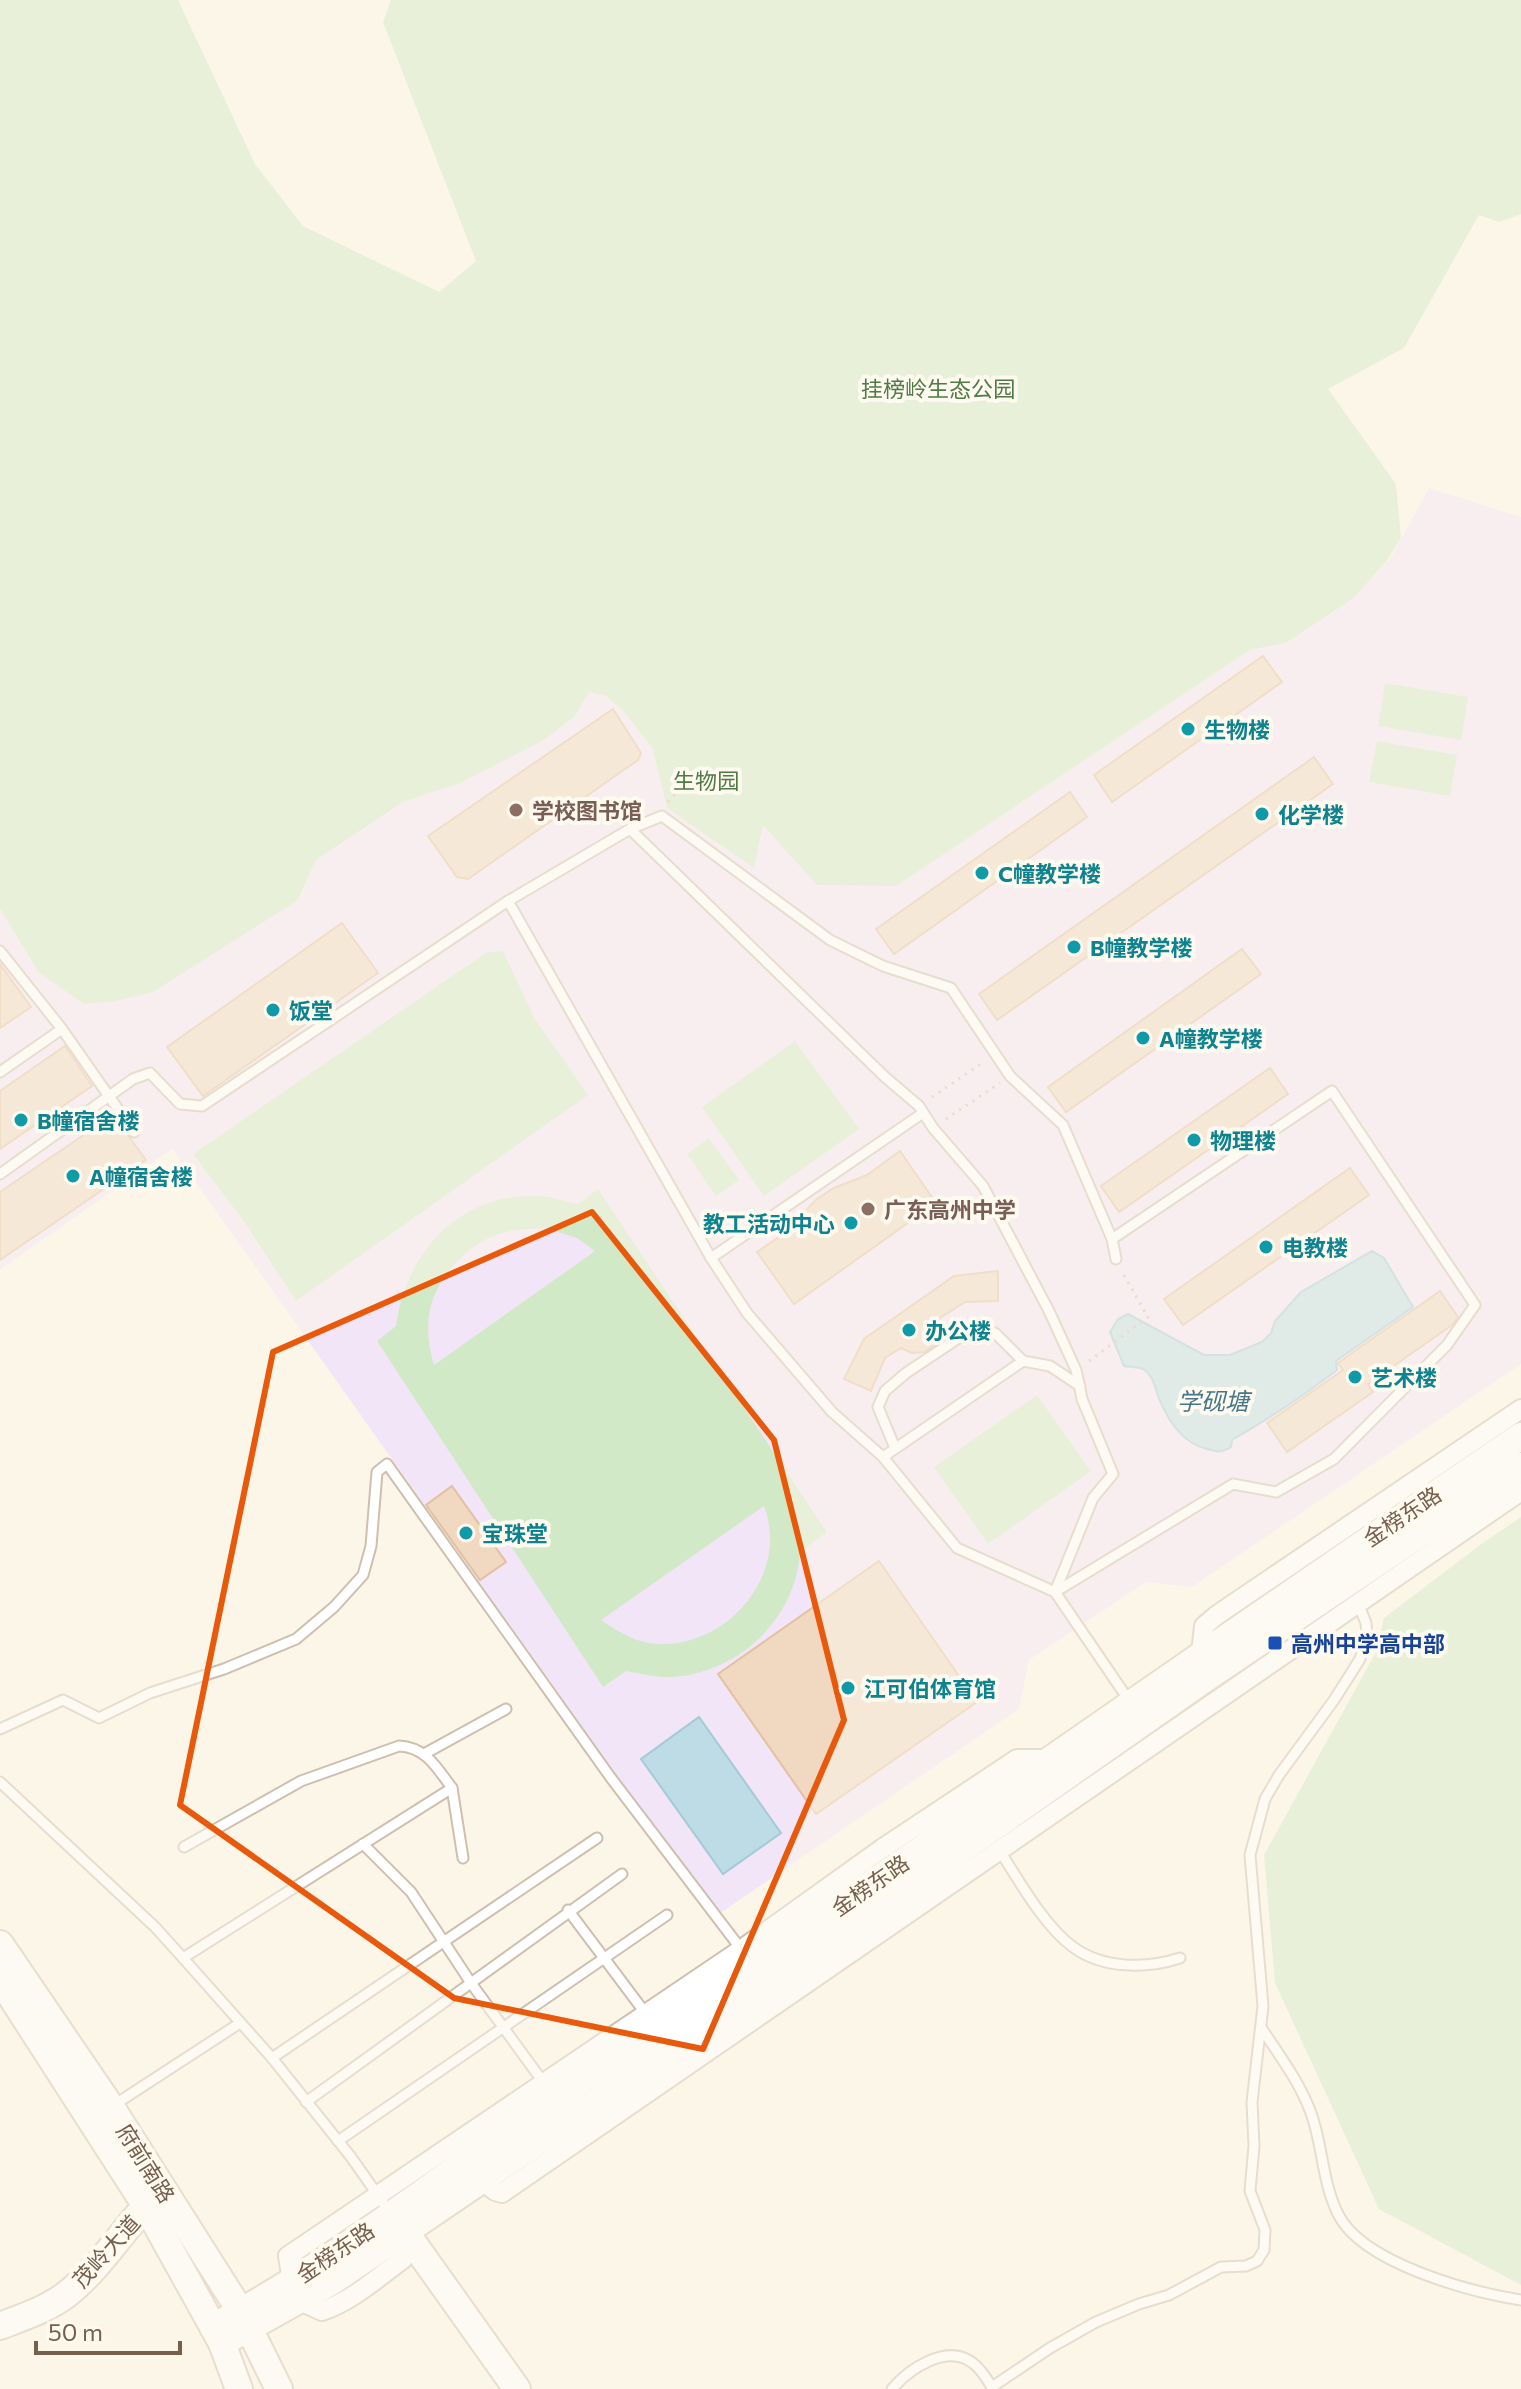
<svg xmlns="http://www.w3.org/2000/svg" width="1521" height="2389" viewBox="0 0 1521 2389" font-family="Commissioner,'Noto Sans SC',sans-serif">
<rect width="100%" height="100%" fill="#fcf6e9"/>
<!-- education -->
<path fill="#f3e5f8" d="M 1429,488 L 1521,517 L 1521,1364 L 1192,1587 L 1146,1582 L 1029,1660 L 1019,1709 L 716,1916 L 172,1149 L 0,1270 L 0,909 L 39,973 L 298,901 L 316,860 L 403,802 L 458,784 L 575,716 L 589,692 L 625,659 L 1250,650 L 1286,643 L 1354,598 L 1392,555 Z"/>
<!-- green -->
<g fill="#d2e9c7" fill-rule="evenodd">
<path d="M 0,0 L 178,0 L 255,164 L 303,226 L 439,292 L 476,261 L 383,22 L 391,0 L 1521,0 L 1521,214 L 1499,222 L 1479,215 L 1404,348 L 1328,389 L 1396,484 L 1401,538 L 1387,560 L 1354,598 L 1286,643 L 1250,650 L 896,886 L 817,885 L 763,825 L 754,868 L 667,808 L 653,749 L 625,713 L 607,696 L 589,692 L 575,716 L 544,740 L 458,784 L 403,802 L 316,860 L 298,900 L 153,992 L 115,1001 L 84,1004 L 39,973 L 0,909 Z"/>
<path d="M 1385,683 L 1468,697 L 1461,740 L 1378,726 Z"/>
<path d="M 1377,741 L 1457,755 L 1450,796 L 1369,782 Z"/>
<path d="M 503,951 L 535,1019 L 588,1095 L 296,1301 L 243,1220 L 193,1154 L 487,952 Z"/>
<path d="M 795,1041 L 859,1129 L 764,1196 L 702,1107 Z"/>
<path d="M 709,1138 L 739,1180 L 716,1196 L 687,1154 Z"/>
<path d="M 598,1189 L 827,1532 L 800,1552 C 796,1622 732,1679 662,1677 C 650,1676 638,1673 626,1671 L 603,1687 L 377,1341 L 396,1326 C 406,1251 461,1191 541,1196 C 553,1197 566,1202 578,1204 ZM 545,1228 L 577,1238 L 595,1251 L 434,1365 C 429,1349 427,1332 429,1315 C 434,1278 471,1239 507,1232 C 519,1229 533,1229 545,1228 ZM 764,1506 C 790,1574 728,1647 658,1644 C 636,1643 619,1632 601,1620 Z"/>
<path d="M 1037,1395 L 1091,1471 L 988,1544 L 934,1467 Z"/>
<path d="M 1521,1517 L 1521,2285 L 1379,2209 L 1275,1983 L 1264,1855 L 1376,1652 L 1384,1618 L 1480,1545 Z"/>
</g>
<!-- water -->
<g fill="#bedce5" stroke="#a4cad7" stroke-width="2">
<path d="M 1372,1251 L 1384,1258 L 1413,1307 L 1336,1361 L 1337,1370 C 1303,1396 1269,1419 1232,1440 L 1231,1447 C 1222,1453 1217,1452 1207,1449 C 1181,1443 1167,1419 1158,1396 C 1155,1387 1153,1375 1143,1369 C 1138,1367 1129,1367 1124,1366 L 1110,1332 L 1118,1319 L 1128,1314 L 1204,1355 L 1230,1355 L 1262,1342 L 1271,1333 L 1275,1321 L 1301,1292 Z"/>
<path d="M 699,1717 L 781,1833 L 723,1874 L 641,1759 Z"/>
</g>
<!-- building -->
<g fill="#f0d8c1" stroke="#e2c1a2" stroke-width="2">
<path d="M 1263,656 L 1282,682 L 1112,802 L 1094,775 Z"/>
<path d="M 613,709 L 641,753 L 638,760 L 468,879 L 457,877 L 428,836 Z"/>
<path d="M 1314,757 L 1333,784 L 997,1020 L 979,994 Z"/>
<path d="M 1070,792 L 1087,817 L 894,954 L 876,929 Z"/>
<path d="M 342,923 L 378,973 L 203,1096 L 167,1047 Z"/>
<path d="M 1242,949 L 1261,974 L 1066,1112 L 1048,1087 Z"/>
<path d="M 0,964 L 31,1007 L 0,1028 Z"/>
<path d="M 65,1046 L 92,1086 L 0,1149 L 0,1091 Z"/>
<path d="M 1270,1068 L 1288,1094 L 1119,1212 L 1101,1186 Z"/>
<path d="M 113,1115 L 146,1160 L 0,1260 L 0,1192 Z"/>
<path d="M 900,1151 L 936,1203 L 794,1304 L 757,1252 L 792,1228 L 798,1218 L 817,1199 L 834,1188 L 867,1175 Z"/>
<path d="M 1350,1168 L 1369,1195 L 1183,1325 L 1164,1299 Z"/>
<path d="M 998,1271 L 998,1301 L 965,1302 L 940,1318 L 941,1335 L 936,1344 L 924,1352 L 912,1353 L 901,1348 L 885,1358 L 871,1391 L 844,1379 L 864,1339 L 954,1276 Z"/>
<path d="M 1440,1291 L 1458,1317 L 1452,1325 L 1368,1384 L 1373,1392 L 1287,1452 L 1267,1423 L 1343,1370 L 1338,1363 Z"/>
<path d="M 452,1486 L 506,1562 L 480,1580 L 426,1505 Z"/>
<path d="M 879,1561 L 977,1702 L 816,1814 L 718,1674 Z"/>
</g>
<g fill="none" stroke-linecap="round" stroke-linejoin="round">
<!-- lane casing -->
<g stroke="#cebfaf" stroke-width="13">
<g id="lane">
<path d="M 630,829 L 885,1077 L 919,1106 L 933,1128 L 983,1186 L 1049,1311 L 1076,1370 L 1082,1399 L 1113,1474 L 1093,1498 L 1055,1592"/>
<path d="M 508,901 L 711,1258 L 747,1313 L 832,1412 L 883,1457 L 957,1548 L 1055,1592 L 1130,1702"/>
<path d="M 0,951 L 62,1029 L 134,1132"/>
<path d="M 0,1072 L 62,1029"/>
<path d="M 0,1174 L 133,1079 L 150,1073 L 180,1104 L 202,1106 L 508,901 L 630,829 L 662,816 L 830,940 L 883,966 L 951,988 L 1010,1076 L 1063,1125 L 1112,1239 L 1116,1259"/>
<path d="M 711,1258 L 923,1113"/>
<path d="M 895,1448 L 878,1407 L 885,1391 L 906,1373 L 969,1331 L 995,1333 L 1023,1361"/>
<path d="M 883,1457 L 1023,1361 L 1050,1366 L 1080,1386"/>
<path d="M 1055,1592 L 1233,1484 L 1276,1492 L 1334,1459 L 1447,1345 L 1475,1305 L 1332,1091 L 1112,1239"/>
<path d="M 0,1729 L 63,1700 L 99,1718 L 150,1693 L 224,1669 L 296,1639 L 334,1607 L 363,1575 L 371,1546 L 377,1472 L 387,1464 L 611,1778 L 741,1949"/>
<path d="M 424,1754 L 506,1709"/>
<path d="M 0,1782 L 155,1927 L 183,1958 L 272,2058 L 351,2157 L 391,2214"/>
<path d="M 452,1788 L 463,1858"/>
<path d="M 363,1844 L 411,1892 L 471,1983 L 546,2086"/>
<path d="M 998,1848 C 1018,1879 1044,1926 1073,1947 C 1103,1969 1146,1969 1180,1958"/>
<path d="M 568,1910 L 646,2014"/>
<path d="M 183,1958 L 452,1788 C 437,1768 426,1747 399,1746 L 301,1781 L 184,1847"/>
<path d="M 1262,2029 C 1280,2056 1300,2083 1311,2113 C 1323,2146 1322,2182 1338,2214 C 1362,2263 1470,2292 1521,2300"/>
<path d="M 272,2058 L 597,1838"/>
<path d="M 306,2102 L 622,1874"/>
<path d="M 114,2105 L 240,2023"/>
<path d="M 338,2141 L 667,1915"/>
<path d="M 992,2387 L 1050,2348 L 1096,2322 L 1139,2304 L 1169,2295 L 1221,2267 L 1246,2266 L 1257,2261 L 1264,2250 L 1265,2230 L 1250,2191 L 1254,2146 L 1252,2102 L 1263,2006 L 1250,1855 L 1265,1799 L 1279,1775 L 1334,1700 L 1360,1659 L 1367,1636 L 1366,1623 L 1358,1603"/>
<path d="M 892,2389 C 909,2369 948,2342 974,2364 C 982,2370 988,2381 993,2389"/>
</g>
</g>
<!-- street casing -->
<g stroke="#cebfaf" stroke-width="22">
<g id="street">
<path d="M 1201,1653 L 1204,1626 L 1217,1615 L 1521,1409"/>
<path d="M 481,2179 L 495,2191 L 502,2193 L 1521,1491"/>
<path d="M 292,2281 L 288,2256 L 742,1949 L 883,1848 L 1017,1759 L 1049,1759"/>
<path d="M 298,2300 L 322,2311 C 352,2301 377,2278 403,2259 L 404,2230"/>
</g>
</g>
<!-- secondary casing -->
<g stroke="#d0c0ac" stroke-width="30">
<g id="secondary">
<path d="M 0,1944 L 111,2107 L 241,2312 L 279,2389"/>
<path d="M 0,1979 L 146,2206 L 222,2343 L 239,2389"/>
<path d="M 394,2216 L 517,2389"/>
<path d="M 0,2326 C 23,2317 48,2309 67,2294 C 98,2270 120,2234 146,2206 L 158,2197"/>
<path d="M 213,2327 C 344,2257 460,2162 583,2080 C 898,1869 1207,1648 1521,1436"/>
<path d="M 222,2343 L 331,2282 L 769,1985 L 1203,1680 L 1521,1466"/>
</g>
</g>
<!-- path -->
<g stroke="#d6bca4" stroke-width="3" stroke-dasharray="2 6" stroke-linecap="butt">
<path d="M 668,802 L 678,791"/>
<path d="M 932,1097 L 985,1061"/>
<path d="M 946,1119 L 1000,1083"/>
<path d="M 1089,1361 L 1148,1317 L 1121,1270"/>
</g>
<!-- lane -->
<use href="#lane" stroke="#fff" stroke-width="9"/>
<!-- street -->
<use href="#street" stroke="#fff" stroke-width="18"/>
<!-- secondary -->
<use href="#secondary" stroke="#fff" stroke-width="26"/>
</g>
<!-- marked area -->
<path d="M0 0H1521V2389H0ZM 592,1212 L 774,1440 L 844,1720 L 703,2049 L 454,1998 L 180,1805 L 273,1352 Z" fill="#fcf6e9" fill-opacity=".55" fill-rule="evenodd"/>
<path fill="none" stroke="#e8590c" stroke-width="6" stroke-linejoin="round" d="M 592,1212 L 774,1440 L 844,1720 L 703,2049 L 454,1998 L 180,1805 L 273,1352 Z"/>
<!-- markers -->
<g fill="#0f9aa8" stroke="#fefaef" stroke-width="3">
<circle cx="1188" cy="729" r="8"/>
<circle cx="1262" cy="814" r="8"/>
<circle cx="982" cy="873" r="8"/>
<circle cx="1074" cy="947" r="8"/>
<circle cx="273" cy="1010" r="8"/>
<circle cx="1143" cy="1038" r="8"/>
<circle cx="21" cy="1120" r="8"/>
<circle cx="1194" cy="1140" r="8"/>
<circle cx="73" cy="1176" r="8"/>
<circle cx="851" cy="1223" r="8"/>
<circle cx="1266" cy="1247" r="8"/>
<circle cx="909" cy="1330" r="8"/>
<circle cx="1355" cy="1377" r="8"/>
<circle cx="466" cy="1533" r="8"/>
<circle cx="848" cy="1688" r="8"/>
</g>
<g fill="#8d6e63" stroke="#fefaef" stroke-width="3">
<circle cx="516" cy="810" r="8"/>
<circle cx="868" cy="1209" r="8"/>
</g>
<rect fill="#1a4fb4" stroke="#fefaef" stroke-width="3" x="1267" y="1635" width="16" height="16" rx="4"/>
<g text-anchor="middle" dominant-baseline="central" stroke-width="8" stroke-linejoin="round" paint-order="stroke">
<!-- park labels -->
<g font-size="22" fill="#507b45" stroke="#fefaef">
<text x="938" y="388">挂榜岭生态公园</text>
<text x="706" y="780">生物园</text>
</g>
<!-- culture labels -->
<g font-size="22" font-weight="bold" fill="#0d838f" stroke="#fefaef" text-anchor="start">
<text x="1204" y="729">生物楼</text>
<text x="1278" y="814">化学楼</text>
<text x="998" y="873">C幢教学楼</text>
<text x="1090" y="947">B幢教学楼</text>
<text x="289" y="1010">饭堂</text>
<text x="1159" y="1038">A幢教学楼</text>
<text x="37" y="1120">B幢宿舍楼</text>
<text x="1210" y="1140">物理楼</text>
<text x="89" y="1176">A幢宿舍楼</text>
<text x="835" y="1223" text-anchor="end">教工活动中心</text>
<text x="1282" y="1247">电教楼</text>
<text x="925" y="1330">办公楼</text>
<text x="1371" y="1377">艺术楼</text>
<text x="482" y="1533">宝珠堂</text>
<text x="864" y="1688">江可伯体育馆</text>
</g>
<!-- education labels -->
<g font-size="22" font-weight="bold" fill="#785e54" stroke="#fefaef" text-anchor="start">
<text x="532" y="810">学校图书馆</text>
<text x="884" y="1209">广东高州中学</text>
</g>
<!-- street labels -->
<g font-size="22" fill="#765f4d" stroke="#fefaef">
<text transform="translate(1402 1516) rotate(-34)">金榜东路</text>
<text transform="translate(870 1885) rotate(-35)">金榜东路</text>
<text transform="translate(146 2163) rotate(58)">府前南路</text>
<text transform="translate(106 2251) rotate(-48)">茂岭大道</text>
<text transform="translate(335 2252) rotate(-34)">金榜东路</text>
</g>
<!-- transit labels -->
<g font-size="22" font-weight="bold" fill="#164399" stroke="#fefaef" text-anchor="start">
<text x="1291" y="1643">高州中学高中部</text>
</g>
<!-- water labels -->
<g font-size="24" font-style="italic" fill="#477788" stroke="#fefaef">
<text x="1213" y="1400">学砚塘</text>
</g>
</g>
<!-- scale -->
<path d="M36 2341v12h144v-12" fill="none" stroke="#765f4d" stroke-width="4"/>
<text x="48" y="2341" font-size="24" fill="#765f4d" stroke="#fefaef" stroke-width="6" paint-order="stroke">50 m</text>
</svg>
